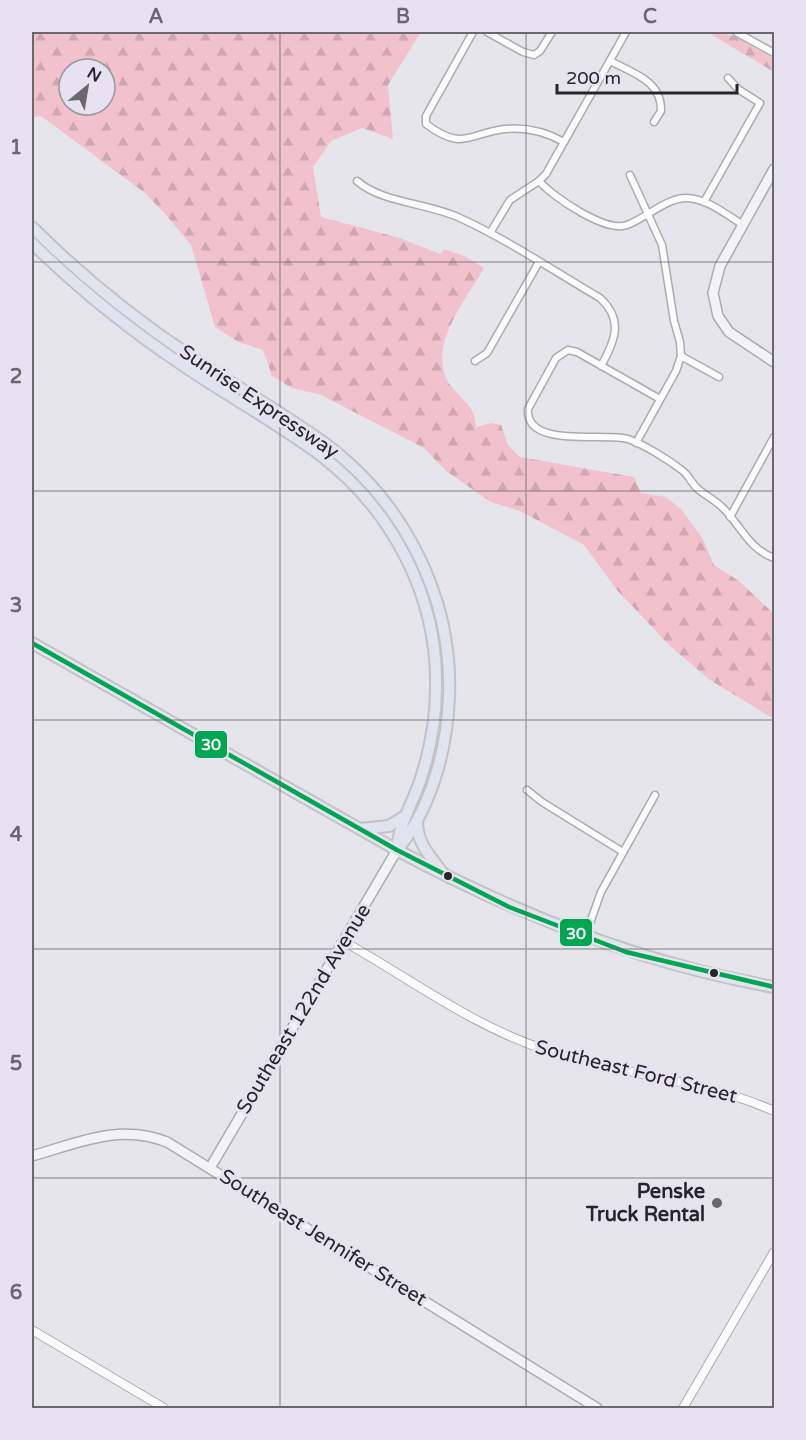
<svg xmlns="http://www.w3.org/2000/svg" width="806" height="1440" viewBox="0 0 806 1440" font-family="'Varela Round',sans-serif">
<defs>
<pattern id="forest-firs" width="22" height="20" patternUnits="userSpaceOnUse" patternTransform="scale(1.5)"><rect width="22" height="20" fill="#f1c2cd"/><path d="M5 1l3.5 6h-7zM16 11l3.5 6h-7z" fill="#cea7b0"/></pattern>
</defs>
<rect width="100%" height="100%" fill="#e7e5ec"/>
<!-- forest -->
<g fill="url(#forest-firs)" fill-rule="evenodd">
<path d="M 32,32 L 421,32 L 388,85 L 393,139 L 362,128 L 331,141 L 313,167 L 321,217 L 400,238 L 440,254 L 444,249 L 464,256 L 484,268 C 466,300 424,349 451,386 C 463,402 475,405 476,427 L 491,423 L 501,425 L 508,445 L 520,457 L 634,477 L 641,493 L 666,497 L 681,509 L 703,539 L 714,565 L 739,581 L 774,614 L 774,719 L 710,680 L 670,646 L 617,590 L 584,545 L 520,511 L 491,502 L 446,471 L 424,448 L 321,395 L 292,388 L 272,376 L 263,350 L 238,342 L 215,327 L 191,245 L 166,215 L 145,193 L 41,116 L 32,117 ZM 69,69 L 105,69 L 105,105 L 69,105 Z"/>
<path d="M 721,33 L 737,37 L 774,59 L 774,72 L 712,35 Z"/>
</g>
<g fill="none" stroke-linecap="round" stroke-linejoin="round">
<!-- minor casing -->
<g stroke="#acabb0" stroke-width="9">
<g id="minor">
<path d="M 473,32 L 426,116 L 426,124 C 463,152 469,133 505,129 C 526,127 546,132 564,142"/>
<path d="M 487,32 L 523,52 L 534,55 L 540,51 L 552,32"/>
<path d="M 736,32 L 774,53"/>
<path d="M 610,61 C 633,73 662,81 661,111 L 654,122"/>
<path d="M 630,175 L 662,245 L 674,321 L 680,342 L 681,356 L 676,371 L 636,443"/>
<path d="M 357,181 C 382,203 428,203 460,218 C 508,240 554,271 600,298 C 624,320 615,341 601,366"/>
<path d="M 539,181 C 553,197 606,233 627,225 C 646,218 665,199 685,198 C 705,197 727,215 743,225"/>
<path d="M 704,202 L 760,103 L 738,89 L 728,78"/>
<path d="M 490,233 L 510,200 L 539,181 L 546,174 L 626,32"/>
<path d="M 681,356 L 719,377"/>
<path d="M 475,361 L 487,353 L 539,262"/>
<path d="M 660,399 L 577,352 L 568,350 L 556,358 L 528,409 C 525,449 605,432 628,439 C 645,445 669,460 683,471 C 689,476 692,484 698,489 C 706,496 715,500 723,508 C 741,526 749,549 774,558"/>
<path d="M 730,517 L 774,437"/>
<path d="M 527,790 L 542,802 L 623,852"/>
<path d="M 585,937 L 601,892 L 655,795"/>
</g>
</g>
<!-- tertiary casing -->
<g stroke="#acabb0" stroke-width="10">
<g id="tertiary">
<path d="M 343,941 C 409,978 474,1027 546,1050 C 621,1075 702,1079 774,1111"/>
<path d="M 32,1330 L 164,1408"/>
<path d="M 683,1408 L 774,1252"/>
</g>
</g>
<!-- secondary casing -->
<g stroke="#acabb0" stroke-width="12">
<g id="secondary">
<path d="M 774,169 L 720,266 L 713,293 L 718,316 L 729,332 L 774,362"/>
<path d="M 32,1156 C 78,1143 119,1123 167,1142 L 597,1408"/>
<path d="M 210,1168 L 397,850"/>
</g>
</g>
<!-- primary casing -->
<g stroke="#c3c2c5" stroke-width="14">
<path id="primary" d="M 32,643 L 397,850"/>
</g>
<!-- trunk casing -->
<g stroke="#c3c2c5" stroke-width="14">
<g id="trunk">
<path d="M 32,227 C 80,275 133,318 190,356 C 235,386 283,413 327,445 C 405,504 453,599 449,697 C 447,750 431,809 397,850"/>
<path d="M 32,243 C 79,289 131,331 187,368 C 230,397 277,423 319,454 C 392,509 438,596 436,688 C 436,720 430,751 420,781 C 412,804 399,825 397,849"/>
<path d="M 417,821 C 417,843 429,855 442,872"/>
<path d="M 360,829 L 389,826 L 405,816"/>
<path d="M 397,850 C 517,915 640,963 774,987"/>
</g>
</g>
<!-- minor -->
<use href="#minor" stroke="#fbfbfc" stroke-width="6"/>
<!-- tertiary -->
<use href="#tertiary" stroke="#fbfbfc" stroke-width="8"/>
<!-- secondary -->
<use href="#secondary" stroke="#f1f3f7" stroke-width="9"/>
<!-- primary -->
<use href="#primary" stroke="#e7eaf2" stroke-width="10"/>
<!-- trunk -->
<use href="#trunk" stroke="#e0e4ee" stroke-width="10"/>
<!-- bus-1 casing -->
<g stroke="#e6e2ef" stroke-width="9">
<path id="bus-1" d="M 32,643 L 397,850 L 509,907 L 626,952 L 774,987"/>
</g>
<!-- bus-1 -->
<use href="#bus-1" stroke="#00a651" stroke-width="4.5"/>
</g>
<!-- grid -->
<path fill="none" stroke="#6a686d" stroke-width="1.5" stroke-opacity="0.55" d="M 280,32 L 280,1408M 526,32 L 526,1408M 32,262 L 774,262M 32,491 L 774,491M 32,720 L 774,720M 32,949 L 774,949M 32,1178 L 774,1178"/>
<!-- markers -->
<g fill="#262529" stroke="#e6e2ef" stroke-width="2">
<circle cx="448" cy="876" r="5"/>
<circle cx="714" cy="973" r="5"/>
</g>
<circle fill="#6a686d" stroke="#e6e2ef" stroke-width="2" cx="717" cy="1203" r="6"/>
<g text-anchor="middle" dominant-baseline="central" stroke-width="6" stroke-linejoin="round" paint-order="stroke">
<!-- street labels -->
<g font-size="20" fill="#262529" stroke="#e6e2ef">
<text transform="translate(259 402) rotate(34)">Sunrise Expressway</text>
<text transform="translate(304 1009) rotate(-59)">Southeast 122nd Avenue</text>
<text transform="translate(636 1072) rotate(14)">Southeast Ford Street</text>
<text transform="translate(323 1238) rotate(32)">Southeast Jennifer Street</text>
</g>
<!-- poi labels -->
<g font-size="20" font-weight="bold" fill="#262529" stroke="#e6e2ef" text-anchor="end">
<text x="705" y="1192">Penske<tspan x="705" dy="23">Truck Rental</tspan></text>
</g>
</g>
<g stroke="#e6e2ef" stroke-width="2">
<rect x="194" y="730" width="34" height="29" rx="6" fill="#00a651"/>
<rect x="559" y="918" width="34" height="29" rx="6" fill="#00a651"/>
</g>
<g font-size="16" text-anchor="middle" font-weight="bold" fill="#fff">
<text x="211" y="750">30</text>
<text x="576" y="939">30</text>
</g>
<!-- border -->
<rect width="806" height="1440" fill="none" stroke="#e6e2ef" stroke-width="66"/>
<!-- north arrow -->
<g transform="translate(87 87) rotate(30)"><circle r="28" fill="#e6e2ef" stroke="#9996a0" stroke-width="1.5"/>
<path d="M0-4.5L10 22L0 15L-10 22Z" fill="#6a686d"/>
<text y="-9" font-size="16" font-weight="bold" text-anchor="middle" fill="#262529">N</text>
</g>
<!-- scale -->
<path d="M557 84v9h180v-9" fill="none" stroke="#262529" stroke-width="3"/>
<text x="566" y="84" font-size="18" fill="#262529" stroke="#e6e2ef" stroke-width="4.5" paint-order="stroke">200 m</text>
<rect x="33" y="33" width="740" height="1374" fill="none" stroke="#6a686d" stroke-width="2"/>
<g font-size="20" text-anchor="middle" font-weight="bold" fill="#6a686d">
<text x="156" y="23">A</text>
<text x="403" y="23">B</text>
<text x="650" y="23">C</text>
<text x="16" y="154">1</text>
<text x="16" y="383">2</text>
<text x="16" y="612">3</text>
<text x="16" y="841">4</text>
<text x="16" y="1070">5</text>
<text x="16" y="1299">6</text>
</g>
</svg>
